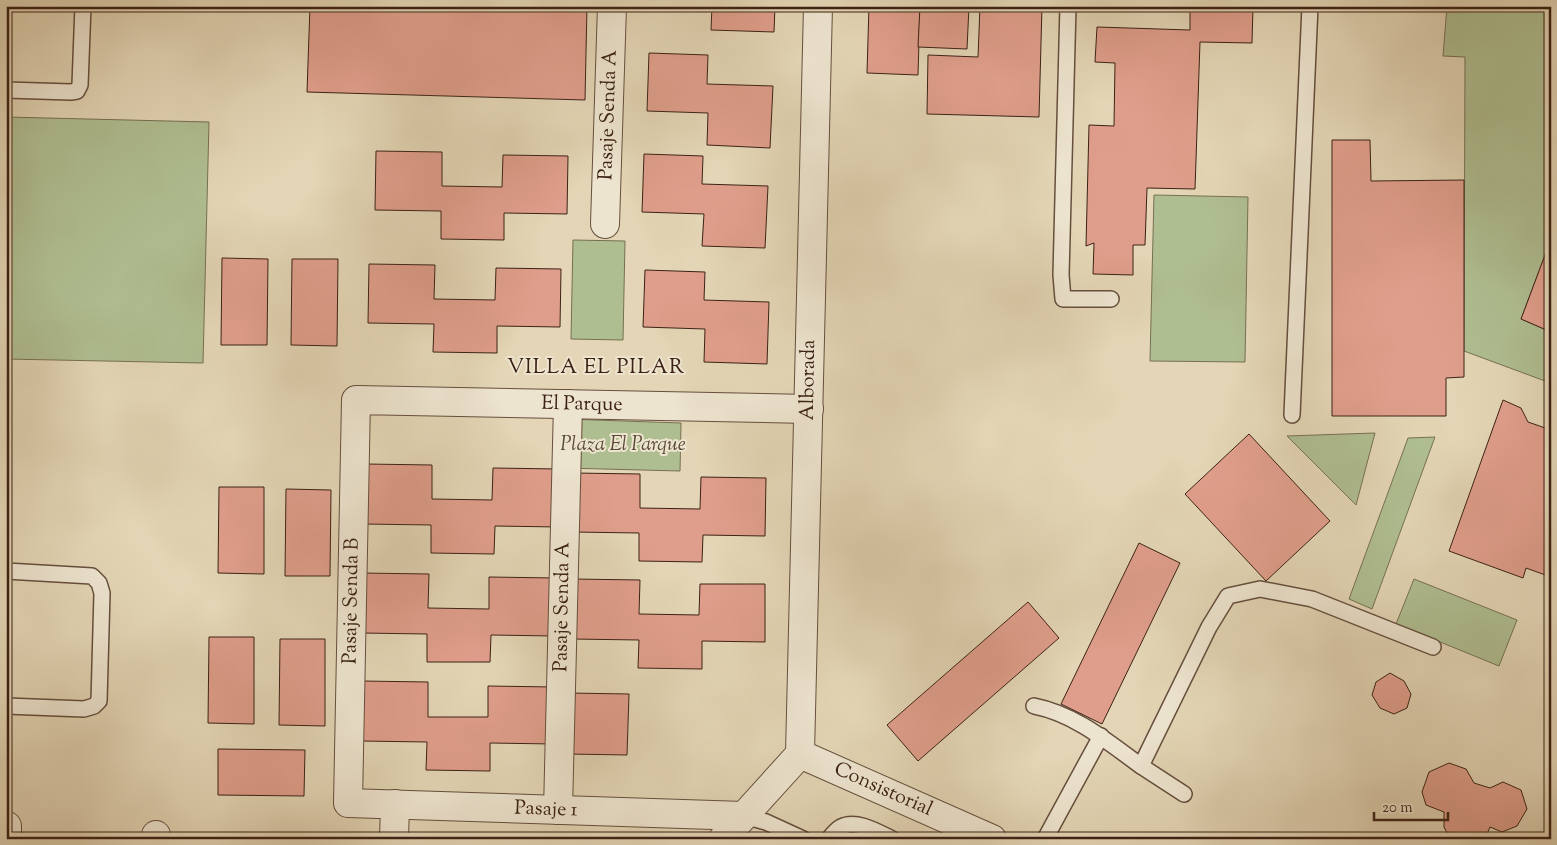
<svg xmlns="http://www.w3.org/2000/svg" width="1557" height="845" viewBox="0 0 1557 845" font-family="'Sorts Mill Goudy',serif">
<rect width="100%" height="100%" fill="#e3d5b5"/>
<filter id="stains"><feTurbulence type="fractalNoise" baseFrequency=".004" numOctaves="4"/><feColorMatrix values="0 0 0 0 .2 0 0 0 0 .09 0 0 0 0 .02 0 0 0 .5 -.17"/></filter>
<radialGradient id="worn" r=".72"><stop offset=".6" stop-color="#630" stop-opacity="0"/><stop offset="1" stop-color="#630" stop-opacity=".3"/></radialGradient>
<!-- green -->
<g fill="#afbe91" stroke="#767053">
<path d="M 1447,6 L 1551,6 L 1551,239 L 1521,319 L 1551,332 L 1551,364 L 1545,381 L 1464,351 L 1465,57 L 1443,56 Z"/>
<path d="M 6,117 L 209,122 L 203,363 L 6,359 Z"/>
<path d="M 1154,195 L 1248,197 L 1245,362 L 1150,361 Z"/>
<path d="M 573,240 L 625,241 L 623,340 L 571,339 Z"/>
<path d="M 566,419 L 681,423 L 680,471 L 565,468 Z"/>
<path d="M 1375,433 L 1356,505 L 1287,436 Z"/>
<path d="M 1435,437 L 1372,609 L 1349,599 L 1408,438 Z"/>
<path d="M 1414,579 L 1517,620 L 1499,666 L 1396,624 Z"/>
</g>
<!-- building -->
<g fill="#df9e8b" stroke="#3c2215">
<path d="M 310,6 L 587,6 L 585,100 L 307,92 Z"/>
<path d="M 712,6 L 775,6 L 774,32 L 711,30 Z"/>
<path d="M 869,6 L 920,6 L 918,75 L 867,73 Z"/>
<path d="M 920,6 L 969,6 L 967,49 L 918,47 Z"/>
<path d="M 980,6 L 1042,6 L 1039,117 L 927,114 L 928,55 L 978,57 Z"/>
<path d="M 1190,6 L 1253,6 L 1252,43 L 1200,42 L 1195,189 L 1147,188 L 1145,245 L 1133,245 L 1133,275 L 1093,274 L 1094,243 L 1086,246 L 1089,125 L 1114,126 L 1115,63 L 1095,62 L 1097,27 L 1190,30 Z"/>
<path d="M 649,53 L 708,55 L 707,84 L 773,86 L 770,148 L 707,145 L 708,113 L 647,111 Z"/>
<path d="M 1332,140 L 1370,140 L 1371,181 L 1464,180 L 1464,377 L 1446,378 L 1446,416 L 1332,416 Z"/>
<path d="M 376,151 L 442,152 L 442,186 L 502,187 L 503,155 L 568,156 L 567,214 L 504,213 L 504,240 L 441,239 L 441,211 L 375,210 Z"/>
<path d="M 644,154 L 703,156 L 702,184 L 768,186 L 765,248 L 702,246 L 704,214 L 642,212 Z"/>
<path d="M 1551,239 L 1551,332 L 1521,319 Z"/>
<path d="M 222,258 L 268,259 L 267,345 L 221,345 Z"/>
<path d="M 292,259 L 338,259 L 337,346 L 291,345 Z"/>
<path d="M 369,264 L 435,265 L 434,299 L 495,300 L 496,268 L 561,269 L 560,327 L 497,326 L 497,353 L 433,352 L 434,324 L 368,323 Z"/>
<path d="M 645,270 L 705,272 L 704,300 L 769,302 L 767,364 L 704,362 L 705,329 L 643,327 Z"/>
<path d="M 1503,400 L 1521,408 L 1528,422 L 1551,430 L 1551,577 L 1526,568 L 1523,578 L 1449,551 Z"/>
<path d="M 1249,434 L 1330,521 L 1266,581 L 1185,494 Z"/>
<path d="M 366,464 L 432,465 L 432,499 L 492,500 L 493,468 L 558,469 L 558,527 L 495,526 L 494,554 L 431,553 L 431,525 L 365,524 Z"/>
<path d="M 574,473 L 640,474 L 640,508 L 700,509 L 701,477 L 766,478 L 765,536 L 703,535 L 702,562 L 639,561 L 639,533 L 573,532 Z"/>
<path d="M 219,487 L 264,487 L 264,574 L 218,573 Z"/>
<path d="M 286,489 L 331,490 L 330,576 L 285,576 Z"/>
<path d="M 1139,543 L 1180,563 L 1102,724 L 1061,704 Z"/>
<path d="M 362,573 L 429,574 L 428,608 L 489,609 L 489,577 L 555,578 L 554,636 L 491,635 L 490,662 L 427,662 L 427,634 L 361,633 Z"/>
<path d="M 573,579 L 640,580 L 639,614 L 699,615 L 700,584 L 765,584 L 765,642 L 702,641 L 702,669 L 638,668 L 639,640 L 572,639 Z"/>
<path d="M 1028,602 L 1059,638 L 918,761 L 887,725 Z"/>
<path d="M 209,637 L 254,637 L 254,724 L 208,723 Z"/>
<path d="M 280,639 L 325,639 L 325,726 L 279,725 Z"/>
<path d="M 1390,673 L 1404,681 L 1411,694 L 1407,708 L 1394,714 L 1380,708 L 1372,695 L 1376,682 Z"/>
<path d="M 361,681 L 428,682 L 428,717 L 488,717 L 488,686 L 554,687 L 553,744 L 490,743 L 490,771 L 426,770 L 427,742 L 361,741 Z"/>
<path d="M 568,693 L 629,694 L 627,755 L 567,754 Z"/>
<path d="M 218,749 L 305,750 L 304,796 L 218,795 Z"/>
<path d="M 1449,763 L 1466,769 L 1474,783 L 1490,788 L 1503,782 L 1521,790 L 1527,809 L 1517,826 L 1502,832 L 1490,827 L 1485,839 L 1450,839 L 1444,827 L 1444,812 L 1426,805 L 1422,792 L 1429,772 Z"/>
</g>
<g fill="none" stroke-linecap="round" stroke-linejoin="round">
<!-- service casing -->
<g stroke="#664f3d" stroke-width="18">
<g id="service">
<path d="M 1068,6 L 1061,275 L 1063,299 L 1111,299"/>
<path d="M 6,90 L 71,92 L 77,91 L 80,85 L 83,6"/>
<path d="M 1292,415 L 1310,6"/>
<path d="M 6,571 L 92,576 L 99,583 L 102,593 L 99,701 L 94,706 L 84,709 L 6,706"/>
<path d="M 1034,706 C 1075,714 1108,742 1141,766 L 1209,627 L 1228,596 L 1260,589 L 1312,599 L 1433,647"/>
<path d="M 1141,766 L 1184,794"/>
<path d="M 744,816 L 766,822 L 803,839"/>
<path d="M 829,839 C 832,835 836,830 841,827 C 856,819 878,832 892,839"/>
<path d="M 1045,839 L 1101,736"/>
</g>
</g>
<!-- minor casing -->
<g stroke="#664f3d" stroke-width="30">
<g id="minor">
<path d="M 605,224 L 612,6"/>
<path d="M 558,810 L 568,404"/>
<path d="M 744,816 L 348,803 L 356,400 L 809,409"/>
<path d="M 7,839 L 7,826"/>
<path d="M 156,839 L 156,835"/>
<path d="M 394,839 L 395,804"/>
</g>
</g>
<!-- tertiary casing -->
<g stroke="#664f3d" stroke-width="30">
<g id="tertiary">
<path d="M 800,754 L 818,6"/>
<path d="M 800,754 L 992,839"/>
<path d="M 723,839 L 800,754"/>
</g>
</g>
<!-- service -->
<use href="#service" stroke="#ede4cf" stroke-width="15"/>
<!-- minor -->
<use href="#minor" stroke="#ede4cf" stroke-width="28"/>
<!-- tertiary -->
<use href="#tertiary" stroke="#ede4cf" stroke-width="28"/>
</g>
<g text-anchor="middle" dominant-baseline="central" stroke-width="4" stroke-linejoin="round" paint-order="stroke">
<!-- street labels -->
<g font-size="20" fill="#3c2215" stroke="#ede4cf">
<text transform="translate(609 115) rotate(-88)">Pasaje Senda A</text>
<text transform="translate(809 380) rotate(-89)">Alborada</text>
<text transform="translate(582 405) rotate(1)">El Parque</text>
<text transform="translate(352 601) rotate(-89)">Pasaje Senda B</text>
<text transform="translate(563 607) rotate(-89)">Pasaje Senda A</text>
<text transform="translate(883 790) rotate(24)">Consistorial</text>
<text transform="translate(546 810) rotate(2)">Pasaje 1</text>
</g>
<!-- park labels -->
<g font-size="20" font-style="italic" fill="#594934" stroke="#ede4cf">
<text x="623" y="445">Plaza El Parque</text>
</g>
<!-- neighbourhood labels -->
<g font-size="21" letter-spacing="1" fill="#3c2215" stroke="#ede4cf">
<text x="596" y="368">VILLA EL PILAR</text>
</g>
</g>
<!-- margin -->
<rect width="1557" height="845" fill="none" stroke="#e3d5b5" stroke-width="25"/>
<rect x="8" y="8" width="1542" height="830" fill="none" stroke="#3c2215" stroke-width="2.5"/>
<rect x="12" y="12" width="1532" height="820" fill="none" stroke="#3c2215"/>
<!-- scale -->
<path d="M1374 812v8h74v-8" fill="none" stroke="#3c2215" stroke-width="2.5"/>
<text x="1382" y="812" font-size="15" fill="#3c2215" stroke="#ede4cf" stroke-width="4" paint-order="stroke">20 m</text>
<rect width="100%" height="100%" filter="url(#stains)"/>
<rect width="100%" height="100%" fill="url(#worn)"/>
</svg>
